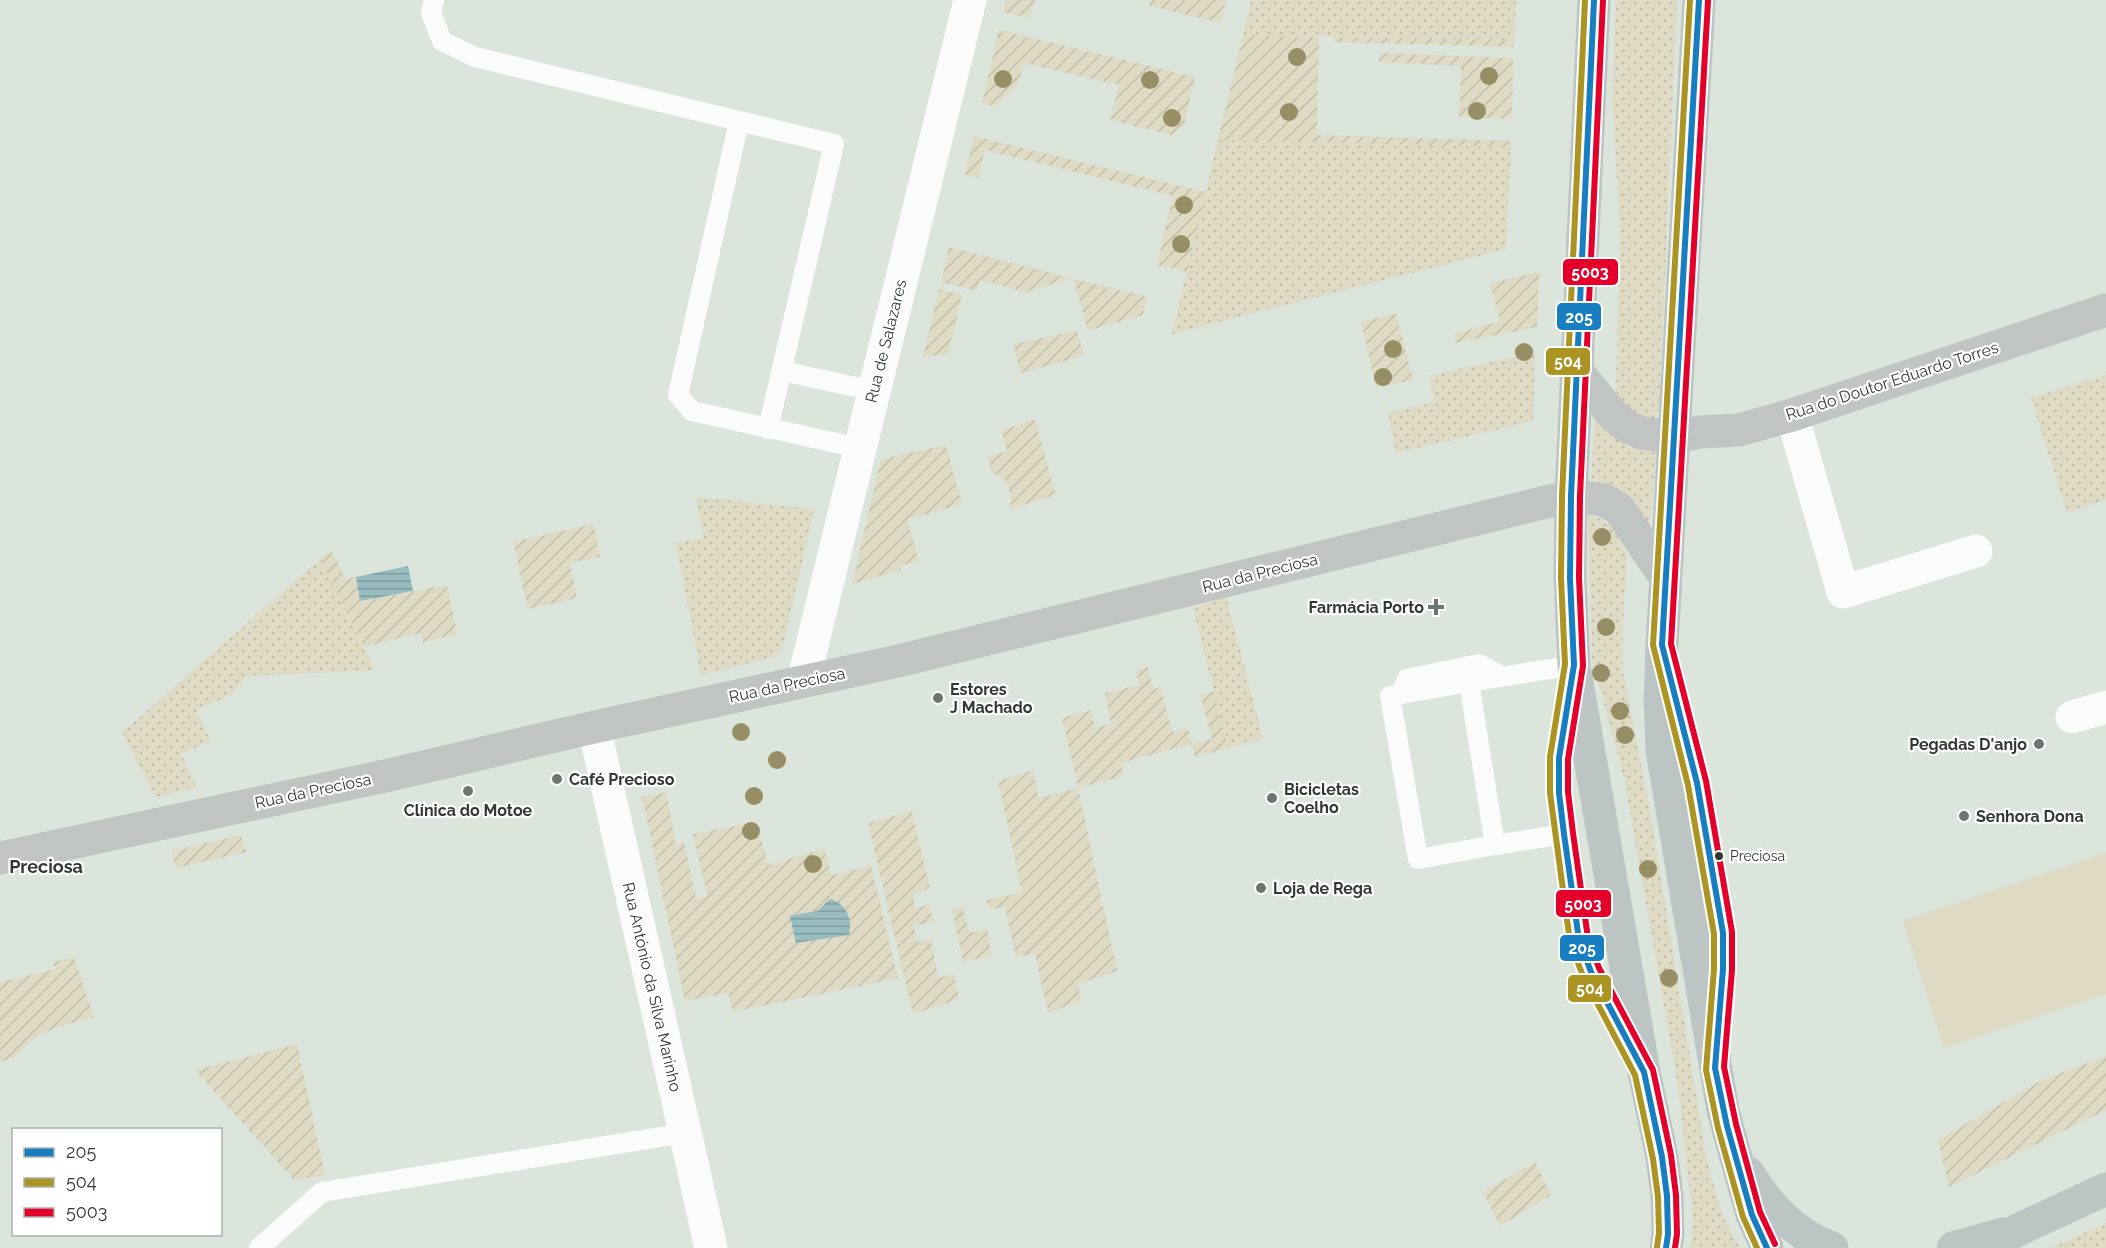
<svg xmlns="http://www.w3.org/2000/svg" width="2106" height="1248" viewBox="0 0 2106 1248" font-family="Raleway,sans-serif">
<defs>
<pattern id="grass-dots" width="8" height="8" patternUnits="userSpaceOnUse" patternTransform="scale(1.5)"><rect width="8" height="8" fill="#dedac3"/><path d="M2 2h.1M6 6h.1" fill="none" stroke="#bfbca8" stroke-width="1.8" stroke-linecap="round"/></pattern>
<pattern id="garden-furrows" width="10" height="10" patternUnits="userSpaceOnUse" patternTransform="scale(1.5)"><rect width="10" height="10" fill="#dedac3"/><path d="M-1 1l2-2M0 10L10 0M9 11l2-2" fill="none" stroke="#bfbca8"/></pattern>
<pattern id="water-rules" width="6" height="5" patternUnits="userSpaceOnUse" patternTransform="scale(1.5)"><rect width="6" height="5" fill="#98bdc1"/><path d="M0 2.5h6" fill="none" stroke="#7d9b9d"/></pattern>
</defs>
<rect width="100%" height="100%" fill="#dbe5dc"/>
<!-- grass -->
<g fill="url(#grass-dots)">
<path d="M 1251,0 L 1516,0 L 1514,40 L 1243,35 Z"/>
<path d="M 1616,0 L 1677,0 L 1659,411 L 1654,418 C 1636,420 1625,406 1616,392 L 1620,232 L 1612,93 Z"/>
<path d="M 1218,140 L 1511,147 L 1506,249 L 1172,334 Z"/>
<path d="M 1535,352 L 1533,421 L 1396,453 L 1388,413 L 1434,402 L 1430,376 Z"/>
<path d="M 2106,375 L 2106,500 L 2067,512 L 2031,398 Z"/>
<path d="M 1596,407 L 1615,435 L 1630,448 L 1656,451 L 1649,537 L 1607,489 L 1591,478 Z"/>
<path d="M 696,497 L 814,509 L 782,650 L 775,657 L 701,675 L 676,543 L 704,538 Z"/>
<path d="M 1588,515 L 1600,518 L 1613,528 L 1627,555 L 1623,619 L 1623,671 L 1648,800 L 1706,1155 C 1714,1188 1721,1219 1740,1248 L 1690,1248 L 1693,1216 L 1677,1079 L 1624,778 L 1592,658 Z"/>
<path d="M 320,559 L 375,670 L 246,676 L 233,694 L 196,710 L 211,741 L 181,754 L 197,787 L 156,797 L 122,733 Z"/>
<path d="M 1226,597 L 1263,739 L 1228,748 L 1193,608 Z"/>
<path d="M 2106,1223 L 2106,1248 L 2050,1248 L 2057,1245 Z"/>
</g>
<!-- garden -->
<g fill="url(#garden-furrows)">
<path d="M 1006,0 L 1035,0 L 1030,18 L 1003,12 Z"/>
<path d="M 1151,0 L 1226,0 L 1221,23 L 1149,6 Z"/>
<path d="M 999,30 L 1195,77 L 1184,125 L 1172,135 L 1110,120 L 1119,85 L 1024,63 L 1018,85 L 995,106 L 982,103 Z"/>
<path d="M 1243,35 L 1319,37 L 1317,135 L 1511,141 L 1511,147 L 1218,140 Z"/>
<path d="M 1333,37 L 1514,40 L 1514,47 L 1335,42 Z"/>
<path d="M 1380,53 L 1513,58 L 1512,119 L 1459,117 L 1461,66 L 1379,62 Z"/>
<path d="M 974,136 L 1206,192 L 1187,272 L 1157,265 L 1173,196 L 985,150 L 978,178 L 965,175 Z"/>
<path d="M 949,247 L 1147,297 L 1143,315 L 1088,331 L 1073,278 L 1026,292 L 980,280 L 977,291 L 941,282 Z"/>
<path d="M 1539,272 L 1537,327 L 1456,343 L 1454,334 L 1500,321 L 1490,283 Z"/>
<path d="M 939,289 L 962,295 L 948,354 L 923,357 Z"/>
<path d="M 1396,313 L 1413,380 L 1376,388 L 1361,322 Z"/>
<path d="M 1077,331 L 1084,356 L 1021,373 L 1013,344 Z"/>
<path d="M 1035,420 L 1056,495 L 1010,509 C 1013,493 1007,478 992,472 L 987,457 L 1007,451 L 1001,430 Z"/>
<path d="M 946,445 L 962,504 L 907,520 L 919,561 L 900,566 L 901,570 L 852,584 L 881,459 Z"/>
<path d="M 593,524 L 601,557 L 570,563 L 577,598 L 528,609 L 513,542 Z"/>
<path d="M 331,550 L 346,579 L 356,577 L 361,601 L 447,585 L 457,634 L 423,642 L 420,633 L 364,647 L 320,559 Z"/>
<path d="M 1148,667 L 1153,689 L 1161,687 L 1172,732 L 1188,728 L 1192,744 L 1212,739 L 1200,695 L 1214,692 L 1228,748 L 1195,757 L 1191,744 L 1121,763 L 1124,776 L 1078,788 L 1117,971 L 1078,984 L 1081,1001 L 1048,1013 L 1035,954 L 1016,957 L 1005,907 L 989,910 L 987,900 L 1022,892 L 998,781 L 1033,770 L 1039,798 L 1078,788 L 1062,718 L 1091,710 L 1095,728 L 1111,724 L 1105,693 L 1139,685 L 1136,671 Z"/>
<path d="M 666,792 L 676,844 L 684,842 L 696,898 L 707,896 L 693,834 L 756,822 L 768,865 L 824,849 L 832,875 L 871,866 L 898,978 L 733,1012 L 728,993 L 685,1001 L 642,797 Z"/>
<path d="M 912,811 L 930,888 L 913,894 L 916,908 L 929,904 L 934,921 L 914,926 L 916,942 L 931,939 L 938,978 L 954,974 L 959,999 L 913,1014 L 868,823 Z"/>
<path d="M 241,835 L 246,852 L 176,868 L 172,851 Z"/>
<path d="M 963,907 L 969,933 L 987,929 L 992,956 L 963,962 L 952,909 Z"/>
<path d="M 74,957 L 94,1017 C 74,1023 47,1028 31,1041 C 15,1053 22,1056 0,1062 L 0,982 L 56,969 L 53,962 Z"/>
<path d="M 297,1044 L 325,1175 L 294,1180 L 195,1070 Z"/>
<path d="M 2106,1056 L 2106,1110 L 1949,1187 L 1938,1140 L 2042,1080 Z"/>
<path d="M 1535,1162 L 1551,1195 L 1500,1226 L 1483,1192 Z"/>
</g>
<!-- pitch -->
<path fill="#dedac3" d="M 2106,853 L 2106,994 L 1944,1048 L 1903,921 Z"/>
<!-- water -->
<g fill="url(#water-rules)">
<path d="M 408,566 L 413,591 L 360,601 L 356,577 Z"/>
<path d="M 830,899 C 846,904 853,918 849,935 L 796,943 L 790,916 L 817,911 Z"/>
</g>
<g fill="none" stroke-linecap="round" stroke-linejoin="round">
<!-- lane -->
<g stroke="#fafbfa" stroke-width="20">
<path d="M 434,0 L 431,13 L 442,41 L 475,57 L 834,144 L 768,429"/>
<path d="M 739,121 L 678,395 L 692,411 L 859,448"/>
<path d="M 782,371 L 874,391"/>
<path d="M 1670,677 L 1697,783 L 1723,933 L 1723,969 L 1719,1023"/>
<path d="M 1469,682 L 1390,696 L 1418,859 L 1495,845"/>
<path d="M 1401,694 L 1407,679 L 1479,664 L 1501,676"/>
<path d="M 1564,834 L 1495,845 L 1469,682 L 1574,665 L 1559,758 L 1559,793 L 1570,884 L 1579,940 L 1591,972 L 1632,1052"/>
<path d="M 259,1248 L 322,1192 L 685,1133"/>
</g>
<!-- street -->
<g stroke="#fafbfa" stroke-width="33">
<path d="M 1792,415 L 1843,592 L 1976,551"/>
<path d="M 803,682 L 970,0"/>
<path d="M 2072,717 L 2106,707"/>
<path d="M 594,727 L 711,1248"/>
</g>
<!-- secondary -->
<g stroke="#c0c5c3" stroke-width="33">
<path d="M 1576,370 L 1612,414 L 1626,426 L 1641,433 L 1675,437 L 1700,432 L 1739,430 L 1792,415 L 2106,310"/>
<path d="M 0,858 L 394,774 L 594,727 L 898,661 L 1571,496 L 1604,500 L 1619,509 L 1665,577"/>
</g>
<!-- primary -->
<g stroke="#bcc5c3" stroke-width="33">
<path d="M 1594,0 L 1571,496 L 1570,578 L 1574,665 L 1644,1072 L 1662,1157 L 1667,1196 L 1668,1234 L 1666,1248"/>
<path d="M 1699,0 L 1662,645 L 1660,700 L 1662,750 L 1723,1111 L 1752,1215 L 1767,1248"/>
<path d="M 1748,1173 C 1769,1207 1794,1234 1832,1248"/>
<path d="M 1953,1248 L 2003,1234"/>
<path d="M 1983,1248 L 2020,1229 L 2106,1189"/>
</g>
<!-- bus-1 casing -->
<g stroke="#fff" stroke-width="10">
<g id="bus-1">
<path d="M 1594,0 L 1571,496 L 1570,578 L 1574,665 L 1559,758 L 1559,793 L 1564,834 L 1579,940 L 1591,972 L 1644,1072 L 1662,1157 L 1667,1196 L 1668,1234 L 1666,1248"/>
<path d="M 1699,0 L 1662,645 L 1697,783 L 1723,933 L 1723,969 L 1715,1068 L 1727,1126 L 1752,1215 L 1767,1248"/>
</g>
</g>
<!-- bus-2 casing -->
<g stroke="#fff" stroke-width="10">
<g id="bus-2">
<path d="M 1585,0 L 1562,496 L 1561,578 L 1565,664 L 1550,757 L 1550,793 L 1570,942 L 1583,976 L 1635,1075 L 1653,1159 L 1658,1197 L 1659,1233 L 1657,1247"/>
<path d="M 1690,0 L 1653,645 L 1688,785 L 1714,934 L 1714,969 L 1706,1070 L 1718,1128 L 1743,1217 L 1757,1248"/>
</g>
</g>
<!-- bus-3 casing -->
<g stroke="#fff" stroke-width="10">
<g id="bus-3">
<path d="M 1603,0 L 1580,496 L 1579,578 L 1583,666 L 1568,759 L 1568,792 L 1573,833 L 1588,938 L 1599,968 L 1653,1070 L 1671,1155 L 1676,1195 L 1677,1234 L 1675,1248"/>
<path d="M 1708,1 L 1671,644 L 1706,781 L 1732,932 L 1732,970 L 1724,1067 L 1736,1124 L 1760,1212 L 1775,1244"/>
</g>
</g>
<!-- bus-1 -->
<use href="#bus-1" stroke="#187ec2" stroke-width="6"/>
<!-- bus-2 -->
<use href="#bus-2" stroke="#ab9422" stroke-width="6"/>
<!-- bus-3 -->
<use href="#bus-3" stroke="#e4002b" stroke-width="6"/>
</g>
<!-- trees -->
<g fill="#978e65">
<circle cx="1297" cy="57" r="9"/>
<circle cx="1489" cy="76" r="9"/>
<circle cx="1003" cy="79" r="9"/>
<circle cx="1150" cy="80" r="9"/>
<circle cx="1477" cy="111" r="9"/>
<circle cx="1289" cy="112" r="9"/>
<circle cx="1172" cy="118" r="9"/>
<circle cx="1184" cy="205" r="9"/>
<circle cx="1181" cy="244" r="9"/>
<circle cx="1393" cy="349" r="9"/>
<circle cx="1524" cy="352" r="9"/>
<circle cx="1383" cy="377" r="9"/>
<circle cx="1602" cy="537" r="9"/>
<circle cx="1606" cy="627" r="9"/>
<circle cx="1601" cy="673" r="9"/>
<circle cx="1620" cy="711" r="9"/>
<circle cx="741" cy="732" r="9"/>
<circle cx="1625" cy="735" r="9"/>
<circle cx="777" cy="760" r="9"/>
<circle cx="754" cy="796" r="9"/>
<circle cx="751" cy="831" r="9"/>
<circle cx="813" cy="864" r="9"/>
<circle cx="1648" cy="869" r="9"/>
<circle cx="1669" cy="978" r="9"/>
</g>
<!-- markers -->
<g fill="#6d756e" stroke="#fff" stroke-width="2">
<path d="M1433 598h6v6h6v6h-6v6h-6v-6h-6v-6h6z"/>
<circle cx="938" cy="698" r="6"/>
<circle cx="2039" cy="744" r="6"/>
<circle cx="557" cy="779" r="6"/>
<circle cx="468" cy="791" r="6"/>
<circle cx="1272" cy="798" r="6"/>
<circle cx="1964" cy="816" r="6"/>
<circle cx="1261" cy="888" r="6"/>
</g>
<circle fill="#323933" stroke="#fff" stroke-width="2" cx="1719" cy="856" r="5"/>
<g text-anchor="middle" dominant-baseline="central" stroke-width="4.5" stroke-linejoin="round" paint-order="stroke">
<!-- bus labels -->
<g font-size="14" fill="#323933" stroke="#fff" text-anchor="start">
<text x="1730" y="856">Preciosa</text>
</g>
<!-- street labels -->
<g font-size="16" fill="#323933" stroke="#fff">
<text transform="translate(886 341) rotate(-76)">Rua de Salazares</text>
<text transform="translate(1892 381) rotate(-18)">Rua do Doutor Eduardo Torres</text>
<text transform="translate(1260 573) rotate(-14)">Rua da Preciosa</text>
<text transform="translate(787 685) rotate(-12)">Rua da Preciosa</text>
<text transform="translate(313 791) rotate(-12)">Rua da Preciosa</text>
<text transform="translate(652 987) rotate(77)">Rua António da Silva Marinho</text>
</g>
<!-- poi labels -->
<g font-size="16" font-weight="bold" fill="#323933" stroke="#fff" text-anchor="start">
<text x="1424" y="607" text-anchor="end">Farmácia Porto</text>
<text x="950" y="689">Estores<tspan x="950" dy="18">J Machado</tspan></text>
<text x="2027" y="744" text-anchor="end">Pegadas D'anjo</text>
<text x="569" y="779">Café Precioso</text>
<text x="1284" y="789">Bicicletas<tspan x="1284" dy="18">Coelho</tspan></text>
<text x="468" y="810" text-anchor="middle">Clínica do Motoe</text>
<text x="1976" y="816">Senhora Dona</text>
<text x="1273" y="888">Loja de Rega</text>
</g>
<!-- neighbourhood labels -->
<g font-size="18" font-weight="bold" fill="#323933" stroke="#fff">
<text x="46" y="866">Preciosa</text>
</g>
</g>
<g stroke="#fff" stroke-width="2">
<rect x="1562" y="258" width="57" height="28" rx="6" fill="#e4002b"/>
<rect x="1556" y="302" width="46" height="29" rx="6" fill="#187ec2"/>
<rect x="1545" y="347" width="46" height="29" rx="6" fill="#ab9422"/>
<rect x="1555" y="889" width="57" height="29" rx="6" fill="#e4002b"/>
<rect x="1559" y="934" width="46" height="28" rx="6" fill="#187ec2"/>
<rect x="1567" y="974" width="45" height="29" rx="6" fill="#ab9422"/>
</g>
<g font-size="16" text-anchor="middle" font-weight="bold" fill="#fff">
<text x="1590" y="278">5003</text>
<text x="1579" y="323">205</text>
<text x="1568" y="367">504</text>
<text x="1583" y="910">5003</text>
<text x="1582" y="954">205</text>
<text x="1590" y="994">504</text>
</g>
<!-- legend -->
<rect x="12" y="1128" width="210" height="108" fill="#ffffff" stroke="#adb0ad" stroke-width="1.5"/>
<rect x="24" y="1148" width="30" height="9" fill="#187ec2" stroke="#adb0ad" stroke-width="1.5"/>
<text x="66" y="1158" font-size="18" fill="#323933">205</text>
<rect x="24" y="1178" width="30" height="9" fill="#ab9422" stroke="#adb0ad" stroke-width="1.5"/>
<text x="66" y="1188" font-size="18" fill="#323933">504</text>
<rect x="24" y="1208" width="30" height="9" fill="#e4002b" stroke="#adb0ad" stroke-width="1.5"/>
<text x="66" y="1218" font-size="18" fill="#323933">5003</text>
</svg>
